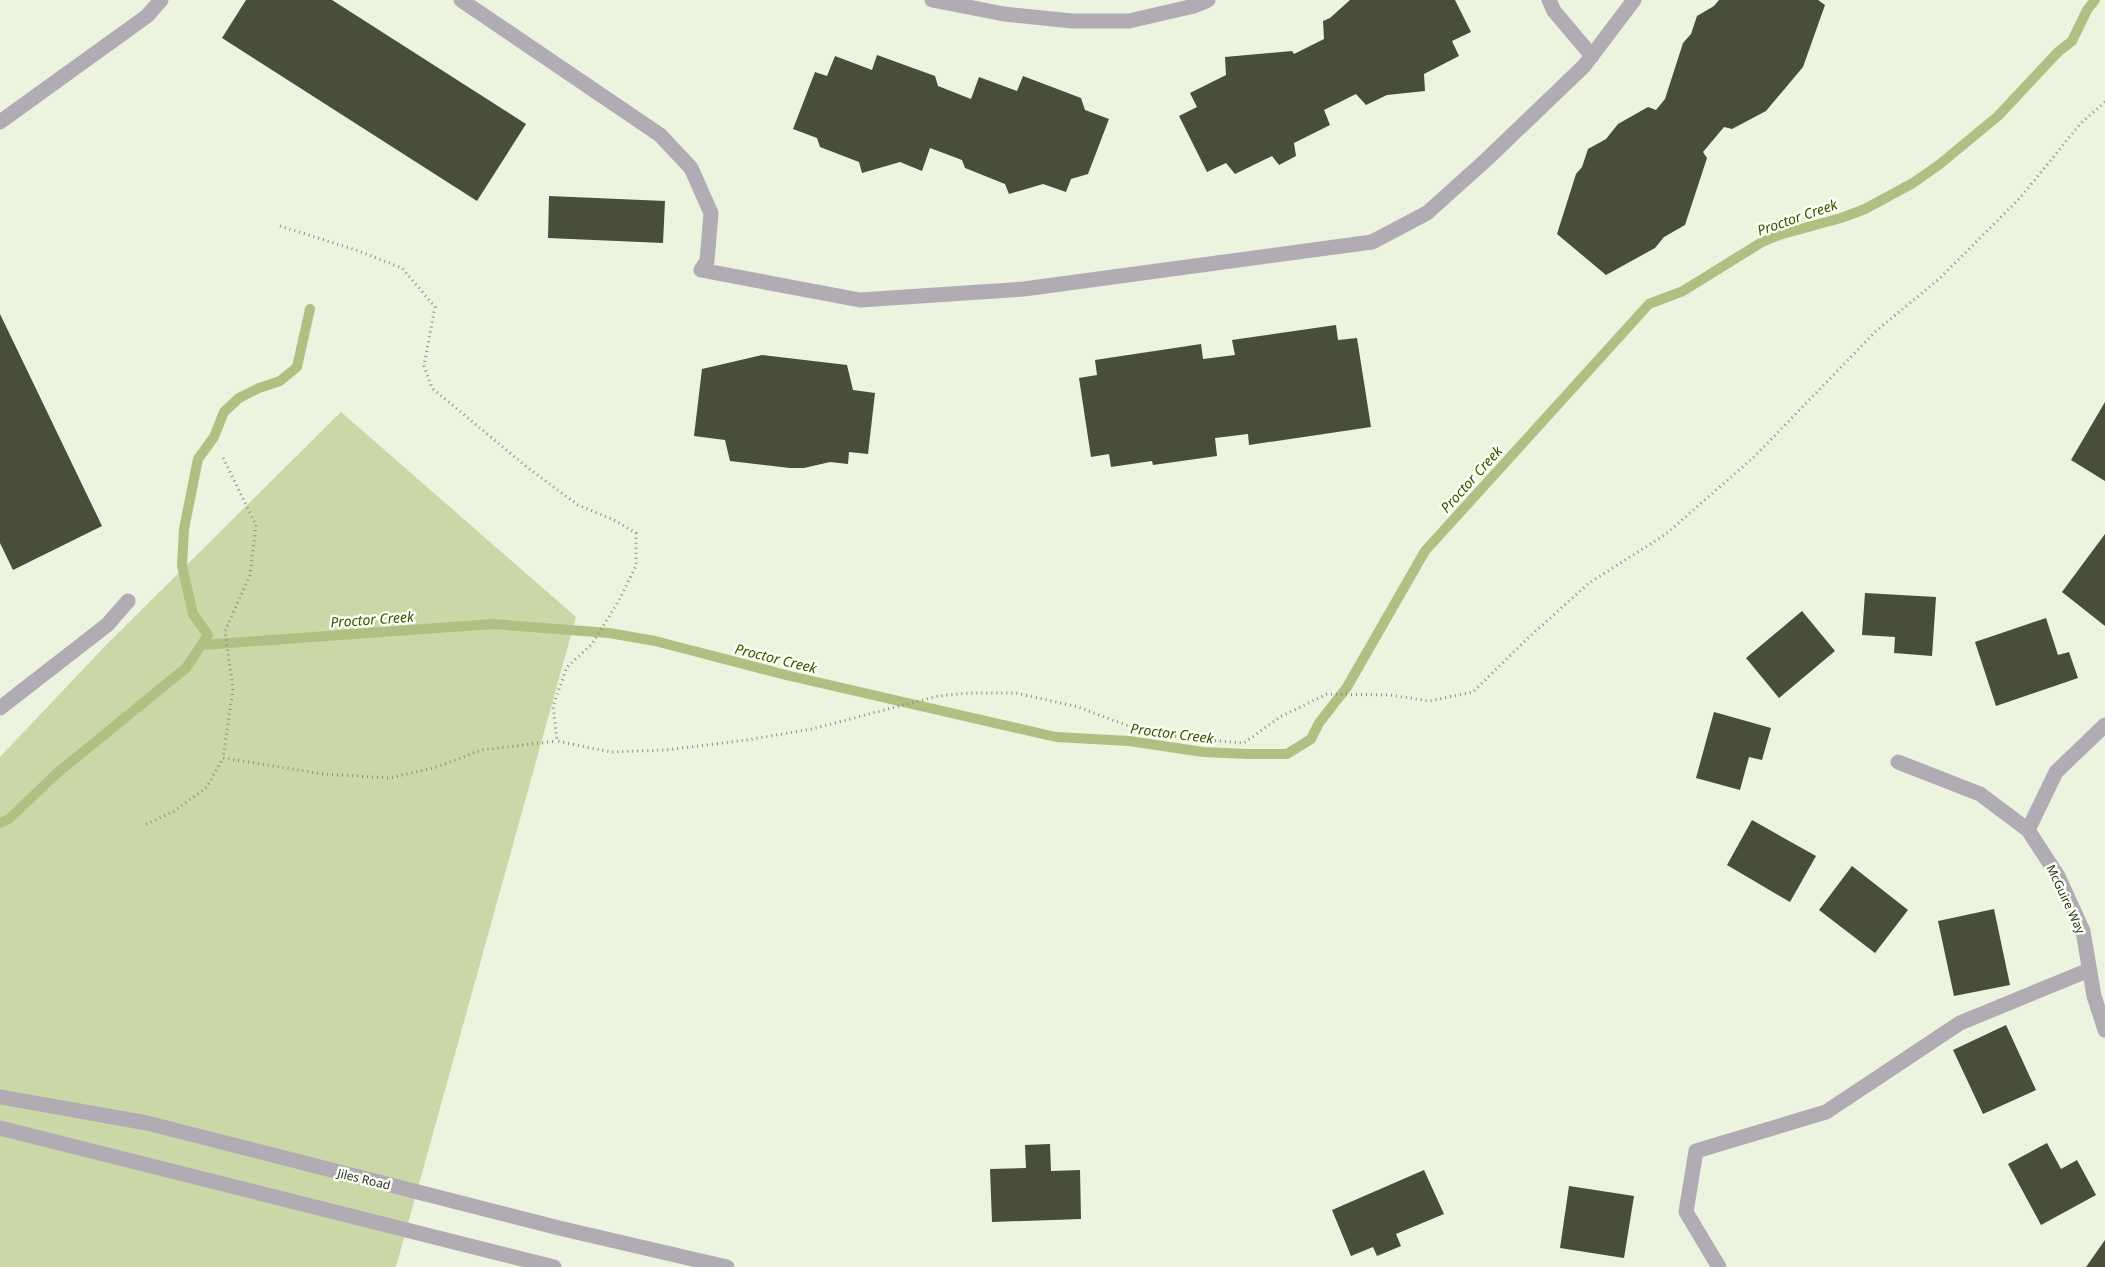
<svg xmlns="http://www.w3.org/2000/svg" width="2105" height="1267" viewBox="0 0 2105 1267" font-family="'Noto Sans',sans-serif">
<rect width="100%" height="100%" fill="#ecf3de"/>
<!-- green -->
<path fill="#cad8a8" d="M 341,412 L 576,617 L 396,1267 L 0,1267 L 0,757 L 107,644 Z"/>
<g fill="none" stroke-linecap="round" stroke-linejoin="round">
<!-- stream -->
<g stroke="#afc182" stroke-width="10">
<path d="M 202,645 L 493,624 L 609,633 L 655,641 L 786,675 L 1056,737 L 1129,741 L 1203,752 L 1247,754 L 1287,754 L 1311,739 L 1319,723 L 1347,687 L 1425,551 L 1649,304 L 1683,291 L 1762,242 L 1779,235 L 1841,218 L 1865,209 L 1913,183 L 1940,164 L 1998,116 L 2058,52 L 2072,41 L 2087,10 L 2095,0"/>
<path d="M 0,823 L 9,819 L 56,774 L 186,668 L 208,635 L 193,614 L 182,566 L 184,529 L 198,459 L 214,437 L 224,412 L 239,398 L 259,388 L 280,381 L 297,367 L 310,309"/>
</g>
</g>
<!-- building -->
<g fill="#484d3c">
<path d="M 246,0 L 332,0 L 526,124 L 477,201 L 222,38 Z"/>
<path d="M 1350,0 L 1455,0 L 1471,32 L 1452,41 L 1459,56 L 1424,74 L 1425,91 L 1387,95 L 1366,105 L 1356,94 L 1324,110 L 1330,125 L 1294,143 L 1296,156 L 1279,165 L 1272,156 L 1235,174 L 1226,163 L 1207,172 L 1179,116 L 1197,107 L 1190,93 L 1226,75 L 1225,57 L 1292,51 L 1294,54 L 1324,39 L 1323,21 L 1330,18 Z"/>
<path d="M 1719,0 L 1818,0 L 1825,5 L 1803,67 L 1766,111 L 1732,129 L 1724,127 L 1703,152 L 1707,158 L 1685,225 L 1664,237 L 1655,248 L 1606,275 L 1557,234 L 1576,174 L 1582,167 L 1588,149 L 1606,139 L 1618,124 L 1648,107 L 1656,110 L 1665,99 L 1683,43 L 1691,34 L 1697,16 L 1714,6 Z"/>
<path d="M 877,55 L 935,76 L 938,86 L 971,99 L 979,77 L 1017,91 L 1023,76 L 1081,98 L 1085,110 L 1109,119 L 1088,174 L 1071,179 L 1066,192 L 1043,184 L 1009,194 L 1005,184 L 965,168 L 962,160 L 930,148 L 922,171 L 900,162 L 862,173 L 859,162 L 820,147 L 817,138 L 793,129 L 815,72 L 827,76 L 835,56 L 872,70 Z"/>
<path d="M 549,196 L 665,201 L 663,243 L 548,238 Z"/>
<path d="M 0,314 L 102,526 L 13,570 L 0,543 Z"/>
<path d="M 1336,325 L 1338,340 L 1357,338 L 1371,427 L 1249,445 L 1248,434 L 1215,438 L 1217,456 L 1153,465 L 1152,461 L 1111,467 L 1109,454 L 1091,457 L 1079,378 L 1097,375 L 1095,360 L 1201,344 L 1203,359 L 1235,355 L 1232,340 Z"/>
<path d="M 762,355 L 847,365 L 853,390 L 875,393 L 868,454 L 849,452 L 848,464 L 830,462 L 804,468 L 790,468 L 730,461 L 725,440 L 694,436 L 702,369 Z"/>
<path d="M 2105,402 L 2105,481 L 2071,460 Z"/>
<path d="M 2105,534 L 2105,626 L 2062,592 Z"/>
<path d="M 1865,593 L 1936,597 L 1932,656 L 1894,653 L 1895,637 L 1862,635 Z"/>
<path d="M 1802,611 L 1835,651 L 1779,698 L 1746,658 Z"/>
<path d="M 2046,618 L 2058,655 L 2069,652 L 2078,678 L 1996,706 L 1975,642 Z"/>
<path d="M 1714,712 L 1771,728 L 1762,760 L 1749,757 L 1740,790 L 1696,778 Z"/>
<path d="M 1752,820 L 1816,856 L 1790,902 L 1727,865 Z"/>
<path d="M 1852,866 L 1908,910 L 1875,953 L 1819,910 Z"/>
<path d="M 1994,909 L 2010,985 L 1954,996 L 1938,921 Z"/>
<path d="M 2006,1025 L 2036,1090 L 1983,1114 L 1953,1050 Z"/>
<path d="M 2047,1143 L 2061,1169 L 2077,1160 L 2096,1195 L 2041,1225 L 2008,1164 Z"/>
<path d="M 1050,1144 L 1051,1171 L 1080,1170 L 1081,1219 L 992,1222 L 990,1169 L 1026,1168 L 1025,1145 Z"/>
<path d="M 1424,1170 L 1444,1214 L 1396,1234 L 1401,1246 L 1377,1256 L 1373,1247 L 1351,1256 L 1332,1210 Z"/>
<path d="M 1569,1186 L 1634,1196 L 1624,1258 L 1560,1248 Z"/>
<path d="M 2105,1240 L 2105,1267 L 2086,1267 Z"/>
</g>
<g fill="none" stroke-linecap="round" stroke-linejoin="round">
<!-- path -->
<g stroke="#8a8f81" stroke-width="3" stroke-dasharray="1 4" stroke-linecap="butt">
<path d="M 280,226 L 356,250 L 402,268 L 435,307 L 424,366 L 432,388 L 528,468 L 578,505 L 614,520 L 636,533 L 636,566 L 618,602 L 592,644 L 567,667 L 553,706 L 557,741 L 611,752 L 666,750 L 746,740 L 812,729 L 938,696 L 969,693 L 1016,693 L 1078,707 L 1131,727 L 1183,738 L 1244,743 L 1280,717 L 1327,694 L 1390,695 L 1429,701 L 1473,692 L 1528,638 L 1589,583 L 1666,534 L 1755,456 L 1876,331 L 1939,279 L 2020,198 L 2081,123 L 2105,102"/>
<path d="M 223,458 L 256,525 L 250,575 L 225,631 L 233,689 L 223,758 L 323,774 L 390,778 L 437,767 L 481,750 L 557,741"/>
<path d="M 146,824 L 173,812 L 207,787 L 223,758"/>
</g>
<!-- minor -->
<g stroke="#b1acb4" stroke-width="15">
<path d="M 461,0 L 660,135 L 691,168 L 711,213 L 707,261 L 701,270 L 860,300 L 1024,289 L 1372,242 L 1427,213 L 1486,160 L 1584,66 L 1634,0"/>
<path d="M 932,0 L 1004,14 L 1072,21 L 1129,21 L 1194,6 L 1208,0"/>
<path d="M 1549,0 L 1554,11 L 1592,56"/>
<path d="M 0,122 L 147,16 L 161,0"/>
<path d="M 0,708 L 107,625 L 128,601"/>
<path d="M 1898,762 L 1980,794 L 2028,830 L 2058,876 L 2083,931 L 2094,996 L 2105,1030"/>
<path d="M 2028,830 L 2056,772 L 2105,725"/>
<path d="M 0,1097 L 147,1123 L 559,1228 L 727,1267"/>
<path d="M 0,1128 L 554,1267"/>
<path d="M 1719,1267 L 1686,1212 L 1696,1151 L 1826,1112 L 1960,1023 L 2089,970"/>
</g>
</g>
<g text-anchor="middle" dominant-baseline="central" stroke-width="5" stroke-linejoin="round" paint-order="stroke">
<!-- street labels -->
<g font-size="12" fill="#2c2f27" stroke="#fafff2">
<text transform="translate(2066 899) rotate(65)">McGuire Way</text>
<text transform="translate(364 1179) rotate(14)">Jiles Road</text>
</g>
<!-- water labels -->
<g font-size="14" font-style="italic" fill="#3e4d01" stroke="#fafff2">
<text transform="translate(1797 217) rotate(-19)">Proctor Creek</text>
<text transform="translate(1471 479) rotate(-48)">Proctor Creek</text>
<text transform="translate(372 619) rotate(-4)">Proctor Creek</text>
<text transform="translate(776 658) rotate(14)">Proctor Creek</text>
<text transform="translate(1172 733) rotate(7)">Proctor Creek</text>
</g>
</g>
</svg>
